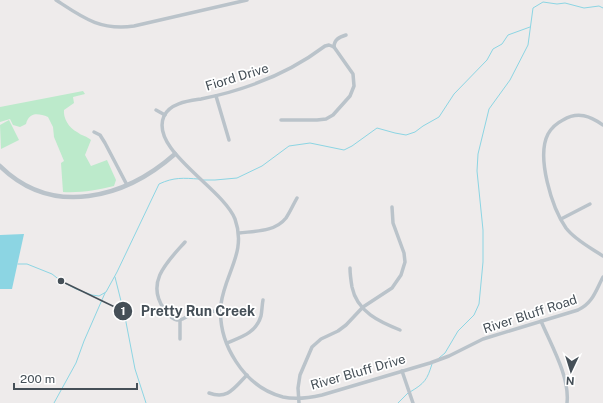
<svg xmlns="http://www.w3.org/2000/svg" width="603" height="403" viewBox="0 0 603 403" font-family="'Public Sans',sans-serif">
<rect width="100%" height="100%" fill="#eeebeb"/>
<!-- green -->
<g fill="#bceacb">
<path d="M 83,91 L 85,94 L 73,97 L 74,103 L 64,110 C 63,118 69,128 77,132 C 82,136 87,136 91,140 L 85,155 L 91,166 L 107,160 L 116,180 L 114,186 C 97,190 81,193 63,192 L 61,163 L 64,161 L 54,137 L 53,127 L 48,117 C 38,113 29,112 26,124 L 20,127 L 13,125 L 10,119 L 0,122 L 0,107 Z"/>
<path d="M 9,120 L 19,140 L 1,149 L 0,125 Z"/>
</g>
<!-- water -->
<path fill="#8cd5e3" d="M 24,234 L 12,289 L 0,289 L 0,235 Z"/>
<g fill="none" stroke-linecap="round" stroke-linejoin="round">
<!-- stream -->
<g stroke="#8cd5e3" stroke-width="1">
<path d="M 202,180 L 215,180 L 237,178 L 262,166 L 289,146 L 310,143 L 344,150 L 352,146 L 377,128 L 395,133 L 406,135 L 415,132 L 423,126 L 439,117 L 454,94 L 487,60 L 493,49 L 502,44 L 508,35 L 530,27"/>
<path d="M 18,264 L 27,264 L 52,274 L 61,281 L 76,289 L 92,295 L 99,296 L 106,292 L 117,272 L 159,184 C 174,177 183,178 199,179"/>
<path d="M 115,277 L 125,317 L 135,369 L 146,403"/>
<path d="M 439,358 L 445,353 L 458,331 L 474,315 L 479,304 L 483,262 L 483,230 L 477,171 L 478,154 L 489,109 L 510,80 L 528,45 L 533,8 L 543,2 L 557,4 L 565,3 L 584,8 L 599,6 L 603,8"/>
<path d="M 410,392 C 425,383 427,380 432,364"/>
<path d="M 54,403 L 76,363 L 84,341 L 105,293"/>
<path d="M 398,403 L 408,393"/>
</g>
<!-- minor -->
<g stroke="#bac3ca" stroke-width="3.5">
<path d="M 56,0 C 82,17 100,31 134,26 L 247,0"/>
<path d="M 334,47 L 329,45 L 325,46 C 288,74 246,90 201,99 C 188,101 170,103 164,116 C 149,150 223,188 235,219 C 247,252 225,273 221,304 C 217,343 244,387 283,397 C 296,400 309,398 322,395 L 430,363 L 449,356 L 483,339 L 578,310 C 593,303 596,290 603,277"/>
<path d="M 334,47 C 334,39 340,37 346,35"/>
<path d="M 216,96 L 229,140"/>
<path d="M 156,110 L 165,115"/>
<path d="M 281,120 L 317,120 L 326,119 L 333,115 L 350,96 L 354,86 L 353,74 L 334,47"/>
<path d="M 603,125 C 590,116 578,111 563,120 C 557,123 552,127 548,134 C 536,157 552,208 566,228 C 575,240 591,248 603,256"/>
<path d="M 94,132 L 100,135 L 105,143 L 127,185"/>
<path d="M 561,219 L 590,204"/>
<path d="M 239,233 C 255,231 275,232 286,218 C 290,212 293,205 297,198"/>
<path d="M 185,242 C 168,261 145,282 164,309 C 167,313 171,319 177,320 C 184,321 190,313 196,311 C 204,310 213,311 221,312"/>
<path d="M 350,268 C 350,275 351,281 352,287 C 357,312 380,322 400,330"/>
<path d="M 541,321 C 551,345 570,377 567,403"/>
<path d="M 180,339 L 180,320"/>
<path d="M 227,343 C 241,337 256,333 261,316 C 262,311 262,305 263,300"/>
<path d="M 402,371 L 413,403"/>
<path d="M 209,393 C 228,400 234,388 247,375"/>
<path d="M 299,403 L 298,388 L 300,375 L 312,347 L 321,339 L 338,331 L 346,325 L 363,307 L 392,288 L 401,275 L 405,262 L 404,253 L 393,223 L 392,207"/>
</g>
<!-- tertiary -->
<path stroke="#bac3ca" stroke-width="4.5" d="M 0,166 C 53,218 125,198 175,154"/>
</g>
<g text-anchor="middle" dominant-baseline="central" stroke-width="3.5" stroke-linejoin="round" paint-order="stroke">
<!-- street labels -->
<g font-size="13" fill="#454f57" stroke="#fff">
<text transform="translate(237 77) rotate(-17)">Fiord Drive</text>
<text transform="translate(530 314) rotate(-18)">River Bluff Road</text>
<text transform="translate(358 372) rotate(-16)">River Bluff Drive</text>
</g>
</g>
<!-- callouts -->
<path fill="none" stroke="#454f57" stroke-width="1.5" d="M61 281L123 311"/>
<g fill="#454f57" stroke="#fff" stroke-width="1.5">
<circle cx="61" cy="281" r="4"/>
<circle cx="123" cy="311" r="10"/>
</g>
<g font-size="12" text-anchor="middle" font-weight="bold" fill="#fff">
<text x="123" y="315">1</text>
</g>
<g font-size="14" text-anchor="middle" font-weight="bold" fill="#454f57" stroke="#fff" stroke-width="3.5" stroke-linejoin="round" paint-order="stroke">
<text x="198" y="316">Pretty Run Creek</text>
</g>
<!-- north arrow -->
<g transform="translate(571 371) rotate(184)" stroke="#ffffff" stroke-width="3" paint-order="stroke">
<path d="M0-3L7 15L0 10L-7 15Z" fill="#454f57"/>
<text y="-6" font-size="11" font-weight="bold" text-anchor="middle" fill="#454f57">N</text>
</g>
<!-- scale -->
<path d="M14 383v6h123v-6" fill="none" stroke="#454f57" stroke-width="2"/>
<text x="20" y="383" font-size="12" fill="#454f57" stroke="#ffffff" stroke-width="3" paint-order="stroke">200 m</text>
</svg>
